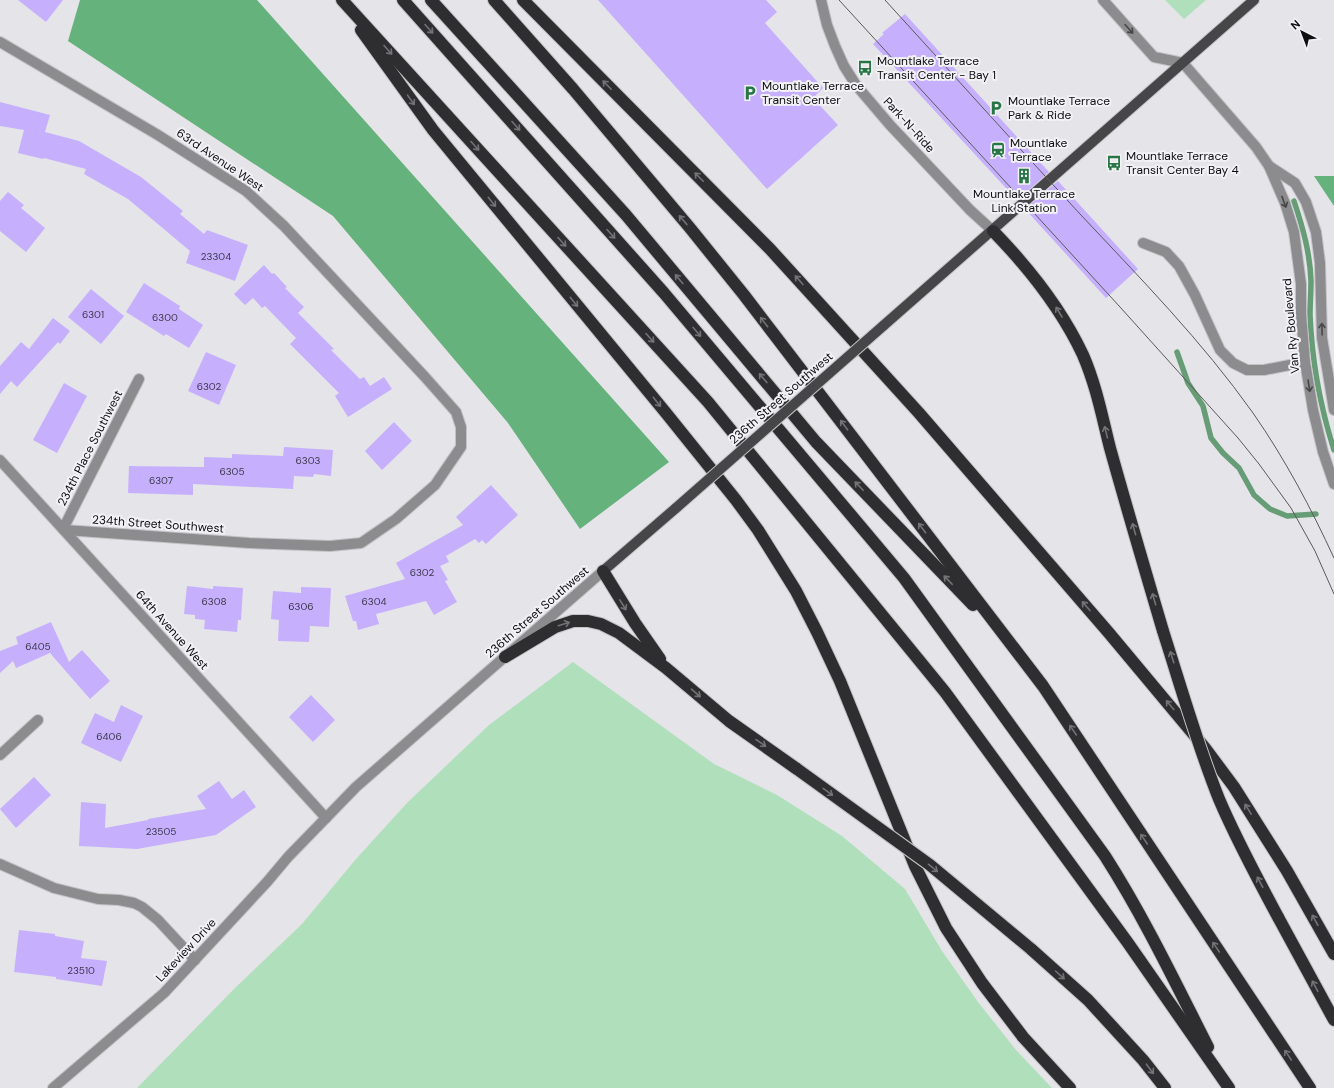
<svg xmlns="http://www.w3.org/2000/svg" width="1334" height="1088" viewBox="0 0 1334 1088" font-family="'DM Sans',sans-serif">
<rect width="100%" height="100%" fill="#e5e4e8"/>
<!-- green -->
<g fill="#b0dfbc">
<path d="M 1165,0 L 1206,0 L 1184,19 Z"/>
<path d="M 573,662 L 714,764 L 777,795 L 842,836 L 905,889 L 942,951 L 978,1002 L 1016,1050 L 1052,1088 L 137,1088 L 235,988 L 302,924 L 356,859 L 408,802 L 489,725 Z"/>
</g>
<!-- forest -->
<g fill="#66b27d">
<path d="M 80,0 L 257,0 L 669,462 L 580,529 L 508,423 L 333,216 L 68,41 Z"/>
<path d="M 1314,176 L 1334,176 L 1334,206 Z"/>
</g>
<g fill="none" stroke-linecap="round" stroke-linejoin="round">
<!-- stream -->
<g stroke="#669c76" stroke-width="5.5">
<path d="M 1294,201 C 1303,228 1310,253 1311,281 C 1311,293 1310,304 1310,315 C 1312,361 1320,406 1334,450"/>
<path d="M 1177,352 L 1188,383 L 1203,406 L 1211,438 L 1223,453 L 1239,468 L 1254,495 L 1270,509 L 1287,516 L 1316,514"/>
</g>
</g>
<!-- building -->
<g fill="#c6b0fd">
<path d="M 18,0 L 63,0 L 46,22 Z"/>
<path d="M 598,0 L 766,0 L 777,12 L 765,23 L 823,88 L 813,98 L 838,125 L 767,189 Z"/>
<path d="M 905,14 L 1049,172 L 1017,200 L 873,44 L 884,34 L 882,33 Z"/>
<path d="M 0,102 L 50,115 L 45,132 L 79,141 L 141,177 L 183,211 L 180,214 L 204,234 L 207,230 L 248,245 L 235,281 L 186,263 L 190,251 L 128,199 L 84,174 L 86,169 L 44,158 L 43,159 L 18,153 L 24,130 L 0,126 Z"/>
<path d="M 1058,181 L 1138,269 L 1106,298 L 1025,209 Z"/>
<path d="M 8,192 L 24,205 L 21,208 L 45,228 L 26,252 L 0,231 L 0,201 Z"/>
<path d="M 264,265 L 272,274 L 274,273 L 287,287 L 285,288 L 304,307 L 298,313 L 334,349 L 331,350 L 360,379 L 364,377 L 370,386 L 384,377 L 392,389 L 348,417 L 335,396 L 339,393 L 290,344 L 296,338 L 265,306 L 262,308 L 253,298 L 245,305 L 234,294 Z"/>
<path d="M 144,283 L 180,306 L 179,309 L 203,325 L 189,348 L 166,334 L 164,336 L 126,312 Z"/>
<path d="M 91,289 L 124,316 L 101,344 L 68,317 Z"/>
<path d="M 53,318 L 70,331 L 60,344 L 58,342 L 17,387 L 11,381 L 0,394 L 0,366 L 21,342 L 29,349 Z"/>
<path d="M 206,352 L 236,365 L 219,405 L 188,391 Z"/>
<path d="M 64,383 L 87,396 L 57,453 L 33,440 Z"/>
<path d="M 394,422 L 412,441 L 382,470 L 365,451 Z"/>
<path d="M 284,447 L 333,450 L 331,476 L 314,474 L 313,477 L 294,476 L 293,489 L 193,484 L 193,495 L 128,493 L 129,466 L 204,467 L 204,457 L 232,458 L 232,454 L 283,456 Z"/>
<path d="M 491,485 L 518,515 L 486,544 L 482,540 L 479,543 L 475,539 L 446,556 L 449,562 L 440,566 L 448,580 L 445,581 L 457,602 L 434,615 L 426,601 L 376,614 L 379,624 L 358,630 L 356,621 L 353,621 L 345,596 L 405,579 L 396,563 L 463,525 L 456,517 Z"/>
<path d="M 187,586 L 213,589 L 213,586 L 243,588 L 241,620 L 238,620 L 237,632 L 204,629 L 205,620 L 195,619 L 195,615 L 184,614 Z"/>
<path d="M 301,587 L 331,588 L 329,627 L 310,626 L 309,642 L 278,641 L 279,620 L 271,619 L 273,591 L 301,593 Z"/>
<path d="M 51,622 L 69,662 L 82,650 L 110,681 L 90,699 L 50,653 L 16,668 L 13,661 L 0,673 L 0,651 L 18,644 L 16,637 Z"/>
<path d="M 311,695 L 335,720 L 313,742 L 289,717 Z"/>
<path d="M 121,705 L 143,716 L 121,762 L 81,743 L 95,713 L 114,722 Z"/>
<path d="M 34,777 L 51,795 L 16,828 L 0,809 Z"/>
<path d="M 219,781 L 232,799 L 244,790 L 256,807 L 216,835 L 137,849 L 79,846 L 81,802 L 106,804 L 105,828 L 148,820 L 148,819 L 206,809 L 197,796 Z"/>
<path d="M 19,930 L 55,934 L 55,936 L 84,941 L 81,958 L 107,961 L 102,986 L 56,979 L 56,977 L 14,972 Z"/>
</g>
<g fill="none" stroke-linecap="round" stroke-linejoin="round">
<!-- minor casing -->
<g stroke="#c3c2c5" stroke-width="12">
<g id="minor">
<path d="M 821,0 L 827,25 L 835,46 L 844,66 L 856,85 L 890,125 L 970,210 L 993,231"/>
<path d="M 1103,0 L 1154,57 L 1183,63 L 1256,147 L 1269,166 L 1285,203 L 1294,232 L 1301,284 L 1301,314 L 1305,362 L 1313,410 L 1323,452 L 1334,484"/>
<path d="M 0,42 L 158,135 L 246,191 L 284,226 L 425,377 L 456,412 L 461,427 L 461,447 L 435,485 L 396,519 L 361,543 L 330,546 L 249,543 L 65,530"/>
<path d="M 1269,166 L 1295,183 L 1306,202 L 1316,232 L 1320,263 L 1322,338 L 1334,410"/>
<path d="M 1143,243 L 1166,252 L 1179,266 L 1195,295 L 1220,350 L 1233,363 L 1247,370 L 1264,370 L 1305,362"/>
<path d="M 0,460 L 326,818"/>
<path d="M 63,529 L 139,379"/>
<path d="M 0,755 L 38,720"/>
<path d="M 0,864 L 54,888 L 98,899 L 119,900 L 134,903 L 142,907 L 158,920 L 195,960"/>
<path d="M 53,1088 L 164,993 L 267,882 L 288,857 L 356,787 L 603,571"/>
</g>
</g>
<!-- major casing -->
<g stroke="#c3c2c5" stroke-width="12">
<g id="major">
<path d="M 883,326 L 1254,0"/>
<path d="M 603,571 L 676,508"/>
</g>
</g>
<!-- highway casing -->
<g stroke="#c3c2c5" stroke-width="14">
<g id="highway">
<path d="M 342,0 L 708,402 L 945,692 L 1128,943 L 1229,1088"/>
<path d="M 403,0 L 664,293 L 904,578 L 1105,856 C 1144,917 1175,982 1208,1047"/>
<path d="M 431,0 L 626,215 L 816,442 L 973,605"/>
<path d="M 494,0 L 573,89 L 690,228 L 744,295 L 1043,686 L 1310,1088"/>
<path d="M 523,0 L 770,249 L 919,413 L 1109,633 L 1205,748 L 1234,787 L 1287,871 L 1334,954"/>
<path d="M 361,30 L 433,130 L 666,413 L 736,500 L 758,530 L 796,591 L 817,632 L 840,681 L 915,866 L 946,928 L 982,983 L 1023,1037 L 1070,1088"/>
<path d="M 993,231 C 1029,268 1061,308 1083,355 C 1096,385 1102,416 1110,448 C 1127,509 1145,570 1163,631"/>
<path d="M 603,571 L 635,623 L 660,659"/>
<path d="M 505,657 L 555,627 L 573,621 L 588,621 L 601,624 L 619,633 L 666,668 L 729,721 L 797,769"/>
<path d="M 1278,917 L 1334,1020"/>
<path d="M 1031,949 L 1088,1000 L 1143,1060 L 1165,1088"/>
</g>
</g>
<!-- minor -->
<use href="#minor" stroke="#8c8c8e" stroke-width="10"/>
<!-- major -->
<use href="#major" stroke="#464548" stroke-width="10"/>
<!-- highway -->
<use href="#highway" stroke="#2e2d30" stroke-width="12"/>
<!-- tram -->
<g stroke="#5a5a5c" stroke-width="1">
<path d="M 839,0 L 1120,307 L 1238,438 L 1259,464 L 1291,508 L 1315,551 L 1334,594"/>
<path d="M 885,0 C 950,71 1014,143 1080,214 C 1140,278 1202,341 1253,413 C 1285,459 1311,508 1334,558"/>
</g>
<!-- major-bridge casing -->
<g stroke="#c3c2c5" stroke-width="12" stroke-linecap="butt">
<path id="major-bridge" d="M 676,508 L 883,326"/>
</g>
<!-- highway-bridge casing -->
<g stroke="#c3c2c5" stroke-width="14" stroke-linecap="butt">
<g id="highway-bridge">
<path d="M 1163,631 C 1181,687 1197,744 1219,799 C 1236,839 1257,878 1278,917"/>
<path d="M 797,769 L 930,865 L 1031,949"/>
</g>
</g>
<!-- major-bridge -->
<use href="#major-bridge" stroke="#464548" stroke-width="10"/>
<!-- highway-bridge -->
<use href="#highway-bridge" stroke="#2e2d30" stroke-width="12"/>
</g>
<!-- one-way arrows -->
<defs><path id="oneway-shaft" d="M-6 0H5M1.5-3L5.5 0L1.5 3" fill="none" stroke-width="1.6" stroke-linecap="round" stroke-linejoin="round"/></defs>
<g stroke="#737275">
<use href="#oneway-shaft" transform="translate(429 29) rotate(48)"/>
<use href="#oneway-shaft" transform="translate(388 50) rotate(48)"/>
<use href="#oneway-shaft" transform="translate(607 85) rotate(-135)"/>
<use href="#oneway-shaft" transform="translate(411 100) rotate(54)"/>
<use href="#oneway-shaft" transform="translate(516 126) rotate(48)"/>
<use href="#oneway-shaft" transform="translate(475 146) rotate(48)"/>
<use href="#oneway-shaft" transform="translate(699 177) rotate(-135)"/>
<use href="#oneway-shaft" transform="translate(492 202) rotate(51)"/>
<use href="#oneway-shaft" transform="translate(683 220) rotate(-130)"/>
<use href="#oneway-shaft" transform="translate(611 234) rotate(48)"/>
<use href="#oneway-shaft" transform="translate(562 242) rotate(48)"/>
<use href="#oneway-shaft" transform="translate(679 279) rotate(-130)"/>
<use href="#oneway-shaft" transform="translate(799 280) rotate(-132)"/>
<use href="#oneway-shaft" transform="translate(574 302) rotate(51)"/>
<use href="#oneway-shaft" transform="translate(1059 312) rotate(-121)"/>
<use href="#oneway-shaft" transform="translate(764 322) rotate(-128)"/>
<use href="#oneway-shaft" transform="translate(697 332) rotate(50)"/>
<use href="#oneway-shaft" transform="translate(650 338) rotate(48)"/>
<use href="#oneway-shaft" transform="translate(763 378) rotate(-130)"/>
<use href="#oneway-shaft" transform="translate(657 402) rotate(51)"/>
<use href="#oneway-shaft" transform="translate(844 425) rotate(-127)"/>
<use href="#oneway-shaft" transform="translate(1106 432) rotate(-104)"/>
<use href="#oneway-shaft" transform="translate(859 486) rotate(-134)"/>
<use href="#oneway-shaft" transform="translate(922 528) rotate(-127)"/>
<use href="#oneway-shaft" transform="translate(1134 529) rotate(-106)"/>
<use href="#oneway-shaft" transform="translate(948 580) rotate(-134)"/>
<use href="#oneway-shaft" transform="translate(1154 599) rotate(-106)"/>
<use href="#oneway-shaft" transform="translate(623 605) rotate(58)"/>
<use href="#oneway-shaft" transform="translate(1086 606) rotate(-131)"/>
<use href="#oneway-shaft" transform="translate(564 624) rotate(-17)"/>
<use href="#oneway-shaft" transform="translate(1172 657) rotate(-108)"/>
<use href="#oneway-shaft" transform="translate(696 693) rotate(41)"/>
<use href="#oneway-shaft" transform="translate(1170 705) rotate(-130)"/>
<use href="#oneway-shaft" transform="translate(1073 730) rotate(-124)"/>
<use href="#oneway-shaft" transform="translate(761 743) rotate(35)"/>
<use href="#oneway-shaft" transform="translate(828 792) rotate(36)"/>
<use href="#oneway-shaft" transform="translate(1248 809) rotate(-122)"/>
<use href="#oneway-shaft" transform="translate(1144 839) rotate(-124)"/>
<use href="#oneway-shaft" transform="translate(933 868) rotate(39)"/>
<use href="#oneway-shaft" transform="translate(1260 882) rotate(-118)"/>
<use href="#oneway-shaft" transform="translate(1315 920) rotate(-119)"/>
<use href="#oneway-shaft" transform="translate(1216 947) rotate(-124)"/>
<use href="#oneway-shaft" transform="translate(1060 975) rotate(42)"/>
<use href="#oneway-shaft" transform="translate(1315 986) rotate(-118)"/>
<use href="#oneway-shaft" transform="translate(1288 1055) rotate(-124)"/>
<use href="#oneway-shaft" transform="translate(1150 1069) rotate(53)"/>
</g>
<g stroke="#474749">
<use href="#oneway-shaft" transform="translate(1129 29) rotate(48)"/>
<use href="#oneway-shaft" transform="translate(1284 202) rotate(69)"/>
<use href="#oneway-shaft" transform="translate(1322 329) rotate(-91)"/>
<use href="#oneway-shaft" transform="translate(1309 386) rotate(81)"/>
</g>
<!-- icons -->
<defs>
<g id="bus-bare" transform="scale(1.2)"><path d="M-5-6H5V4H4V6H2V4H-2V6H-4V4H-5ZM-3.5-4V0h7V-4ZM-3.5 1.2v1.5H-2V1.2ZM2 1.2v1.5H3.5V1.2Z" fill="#297645" stroke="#f2f1f6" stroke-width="2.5" paint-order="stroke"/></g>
<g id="parking-bare" transform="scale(1.2)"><path d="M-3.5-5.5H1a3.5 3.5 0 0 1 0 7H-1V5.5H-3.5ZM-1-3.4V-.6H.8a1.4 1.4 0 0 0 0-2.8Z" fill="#297645" stroke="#f2f1f6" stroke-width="2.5" paint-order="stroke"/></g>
<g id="station-bare" transform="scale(1.2)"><path d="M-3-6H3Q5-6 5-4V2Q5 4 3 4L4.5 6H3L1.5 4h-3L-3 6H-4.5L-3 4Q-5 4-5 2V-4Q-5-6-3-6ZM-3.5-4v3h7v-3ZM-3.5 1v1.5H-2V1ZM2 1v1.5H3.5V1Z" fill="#297645" stroke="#f2f1f6" stroke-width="2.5" paint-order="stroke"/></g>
<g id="building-bare" transform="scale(1.2)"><path d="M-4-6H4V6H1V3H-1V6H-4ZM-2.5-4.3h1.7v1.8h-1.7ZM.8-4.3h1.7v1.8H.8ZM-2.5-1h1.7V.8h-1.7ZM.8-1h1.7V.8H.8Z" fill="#297645" stroke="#f2f1f6" stroke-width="2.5" paint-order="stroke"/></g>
</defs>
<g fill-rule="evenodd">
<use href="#bus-bare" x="865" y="68"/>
<use href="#parking-bare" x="750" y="93"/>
<use href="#parking-bare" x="996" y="108"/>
<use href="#station-bare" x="998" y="150"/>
<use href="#bus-bare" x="1114" y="163"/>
<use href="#building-bare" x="1024" y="176"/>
</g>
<g text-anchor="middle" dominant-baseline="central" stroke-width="4" stroke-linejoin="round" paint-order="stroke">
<!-- number labels -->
<g font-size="10" fill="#3d374b">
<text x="216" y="256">23304</text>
<text x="93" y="314">6301</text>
<text x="165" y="317">6300</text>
<text x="209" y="386">6302</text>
<text x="308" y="460">6303</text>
<text x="232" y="471">6305</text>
<text x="161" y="480">6307</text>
<text x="422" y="572">6302</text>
<text x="214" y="601">6308</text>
<text x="374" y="601">6304</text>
<text x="301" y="606">6306</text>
<text x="38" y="646">6405</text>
<text x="109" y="736">6406</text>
<text x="161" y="831">23505</text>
<text x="81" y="970">23510</text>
</g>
<!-- poi labels -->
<g font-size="12" fill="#0f0f10" stroke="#f2f1f6" text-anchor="start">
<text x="877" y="61">Mountlake Terrace<tspan x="877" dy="14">Transit Center - Bay 1</tspan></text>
<text x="762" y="86">Mountlake Terrace<tspan x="762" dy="14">Transit Center</tspan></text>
<text x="1008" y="101">Mountlake Terrace<tspan x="1008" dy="14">Park &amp; Ride</tspan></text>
<text x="1010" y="143">Mountlake<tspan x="1010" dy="14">Terrace</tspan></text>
<text x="1126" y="156">Mountlake Terrace<tspan x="1126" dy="14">Transit Center Bay 4</tspan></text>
<text x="1024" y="194" text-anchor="middle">Mountlake Terrace<tspan x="1024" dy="14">Link Station</tspan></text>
</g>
<!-- street labels -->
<g font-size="12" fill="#0f0f10" stroke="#f2f1f6">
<text transform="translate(909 125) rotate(48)">Park-N-Ride</text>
<text transform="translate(220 160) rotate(34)">63rd Avenue West</text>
<text transform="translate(1291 326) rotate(-95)">Van Ry Boulevard</text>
<text transform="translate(781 398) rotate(-41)">236th Street Southwest</text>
<text transform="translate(90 448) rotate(-63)">234th Place Southwest</text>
<text transform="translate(158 524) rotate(4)">234th Street Southwest</text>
<text transform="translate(537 612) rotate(-41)">236th Street Southwest</text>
<text transform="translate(172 630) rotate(48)">64th Avenue West</text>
<text transform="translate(186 950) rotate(-47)">Lakeview Drive</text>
</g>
</g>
<!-- north arrow -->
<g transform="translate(1302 32) rotate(318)" stroke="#f2f1f6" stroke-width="3" paint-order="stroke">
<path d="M0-3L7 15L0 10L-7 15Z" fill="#0f0f10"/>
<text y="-6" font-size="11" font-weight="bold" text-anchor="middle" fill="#0f0f10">N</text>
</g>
</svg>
